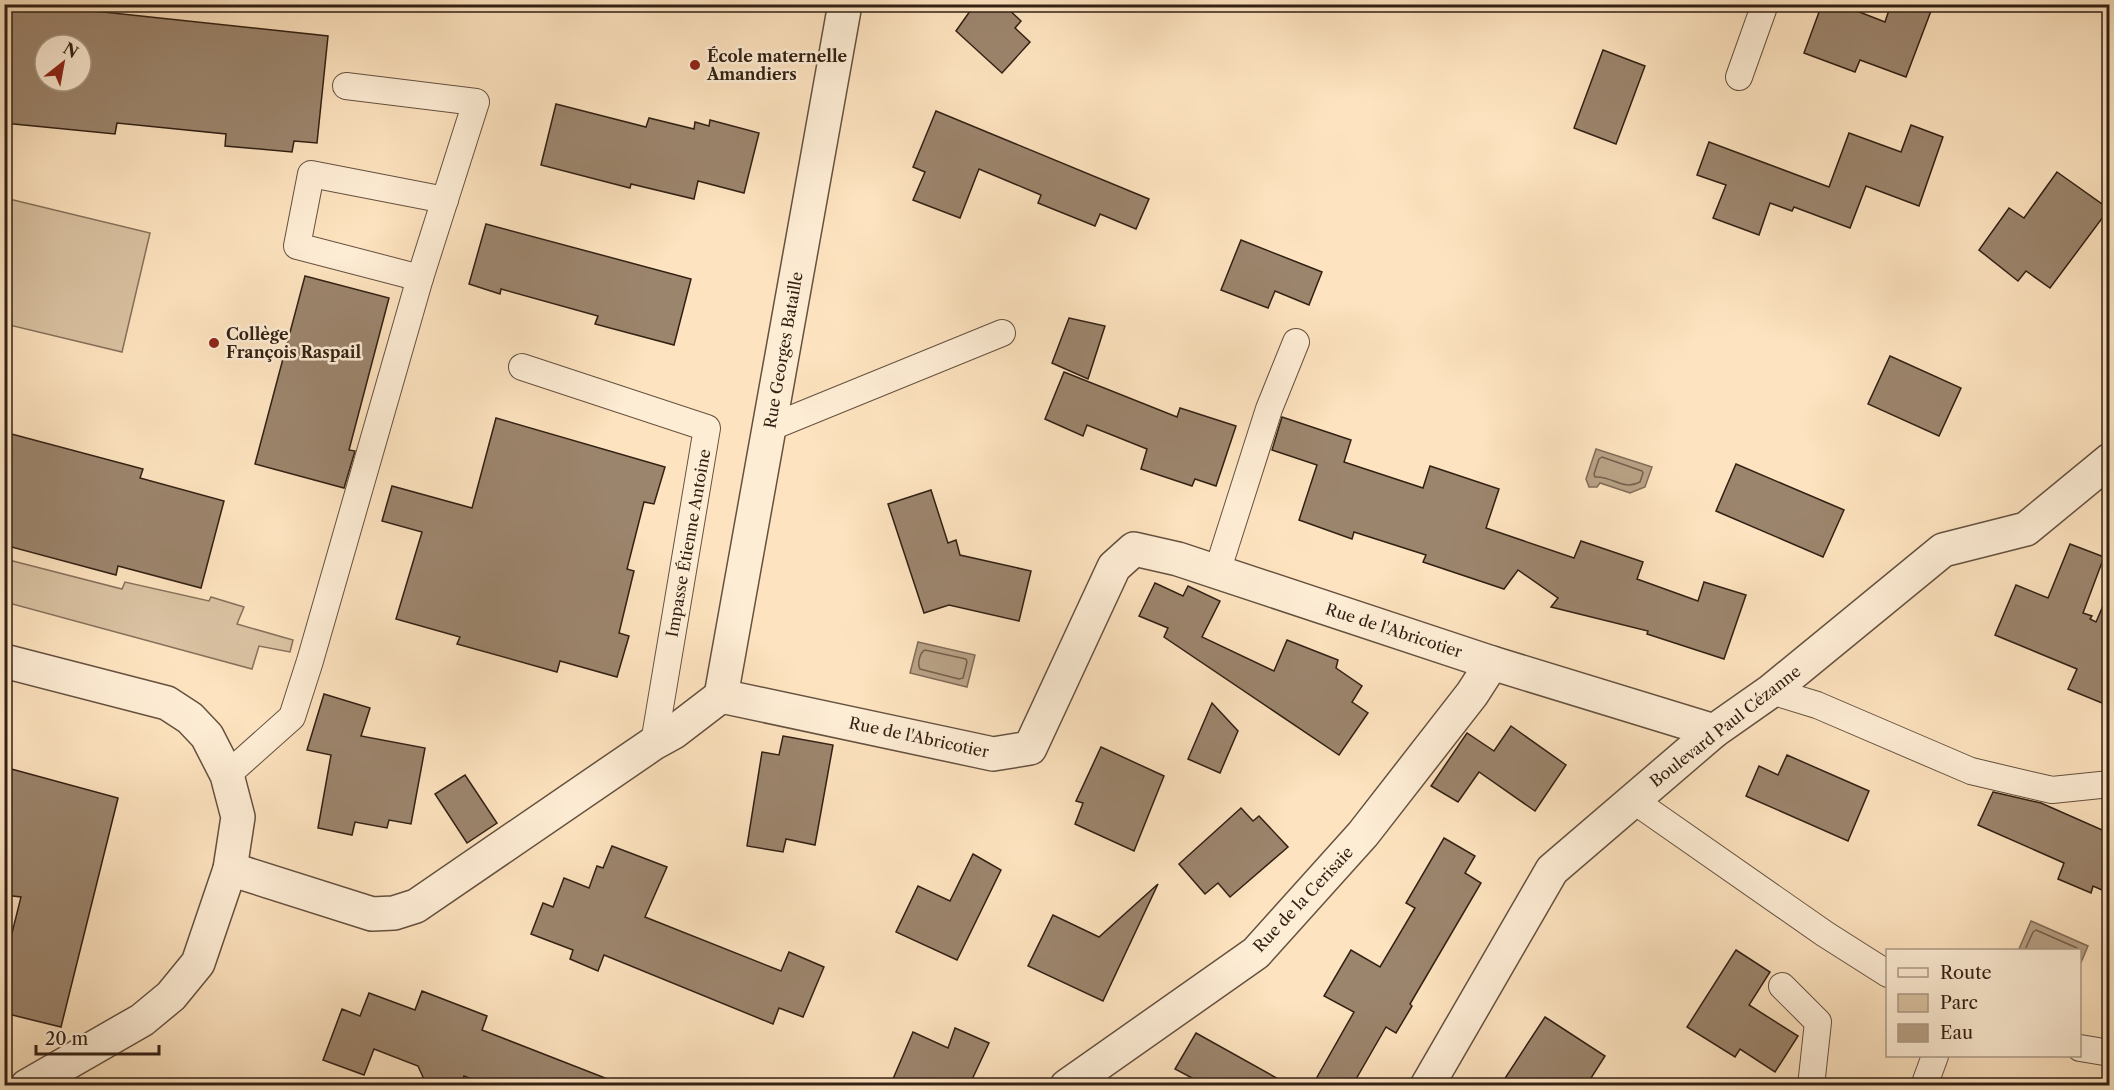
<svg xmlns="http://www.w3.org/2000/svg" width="2114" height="1090" viewBox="0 0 2114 1090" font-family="'Libre Caslon Text',serif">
<rect width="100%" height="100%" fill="#fde3bf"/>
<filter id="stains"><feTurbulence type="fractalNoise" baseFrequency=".00333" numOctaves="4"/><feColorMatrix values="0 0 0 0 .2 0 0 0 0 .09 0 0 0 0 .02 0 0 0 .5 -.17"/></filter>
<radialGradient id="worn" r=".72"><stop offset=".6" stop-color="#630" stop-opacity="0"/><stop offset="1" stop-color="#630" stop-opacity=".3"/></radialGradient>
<!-- green -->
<g fill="#dac2a2" stroke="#86715b" stroke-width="1.5">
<path d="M 5,198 L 150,233 L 122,352 L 5,324 Z"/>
<path d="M 5,559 L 122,589 L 125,582 L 209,601 L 211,597 L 244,607 L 237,624 L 293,640 L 290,652 L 259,646 L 252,669 L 5,602 Z"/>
</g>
<!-- water -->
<g fill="#b8a185" stroke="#826d58" stroke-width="1.5">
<path d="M 1596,449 L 1652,467 L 1645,487 L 1630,493 L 1600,483 L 1597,487 L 1589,487 L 1586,479 Z"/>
<path d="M 918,642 L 975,655 L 967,687 L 910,673 Z"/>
<path d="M 2031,921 L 2088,946 L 2080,965 L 2080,950 L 2019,949 Z"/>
</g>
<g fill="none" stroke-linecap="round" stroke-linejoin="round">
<!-- shore -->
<g stroke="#75604c" stroke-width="1.5">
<path d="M 1602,457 L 1642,471 L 1643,473 L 1640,482 C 1623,491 1613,476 1595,477 L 1594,474 L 1599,459 Z"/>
<path d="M 925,650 L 966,659 L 967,662 L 963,678 L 959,679 L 920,669 C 917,664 920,652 925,650 Z"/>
<path d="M 2025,950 L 2033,932 L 2036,930 L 2077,948 L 2079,950"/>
</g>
</g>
<!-- building -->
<g fill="#9c856d" stroke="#322014" stroke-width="1.5" fill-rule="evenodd">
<path d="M 4,4 L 28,4 L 328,36 L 317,143 L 294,141 L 292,152 L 225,146 L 226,134 L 117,123 L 115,134 L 4,123 ZM 45,45 L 81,45 L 81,81 L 45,81 Z"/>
<path d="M 975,4 L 1003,4 L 1021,21 L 1015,28 L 1030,42 L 1002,73 L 956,31 Z"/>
<path d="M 1822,4 L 1839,4 L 1885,22 L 1891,4 L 1914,4 L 1931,11 L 1906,77 L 1860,60 L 1855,72 L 1804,53 Z"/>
<path d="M 1603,50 L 1645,66 L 1616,144 L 1574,128 Z"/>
<path d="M 556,104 L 646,127 L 649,118 L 694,129 L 695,122 L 709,126 L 710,120 L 759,133 L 744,193 L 698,181 L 694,199 L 631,184 L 630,188 L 541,165 Z"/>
<path d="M 936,111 L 1149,199 L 1136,229 L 1100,214 L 1095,226 L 1038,203 L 1041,195 L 979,169 L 960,218 L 913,200 L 925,172 L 913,167 Z"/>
<path d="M 1911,125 L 1943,137 L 1919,206 L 1866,186 L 1850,228 L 1794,207 L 1792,211 L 1770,203 L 1759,235 L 1713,218 L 1726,185 L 1697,175 L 1709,142 L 1829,187 L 1849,133 L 1901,152 Z"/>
<path d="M 2057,172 L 2109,209 L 2050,288 L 2026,271 L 2018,281 L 1979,250 L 2009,208 L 2024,218 Z"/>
<path d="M 486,224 L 691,279 L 674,345 L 595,324 L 598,316 L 501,289 L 500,294 L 469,284 Z"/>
<path d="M 1241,240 L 1322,272 L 1309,305 L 1275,291 L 1268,308 L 1221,290 Z"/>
<path d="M 305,276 L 389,298 L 349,450 L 355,451 L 344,488 L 255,464 Z"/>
<path d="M 1069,318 L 1105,326 L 1088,379 L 1052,363 Z"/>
<path d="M 1890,356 L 1961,388 L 1939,436 L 1868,404 Z"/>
<path d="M 1064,372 L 1177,417 L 1180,408 L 1236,426 L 1216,486 L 1195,479 L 1192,486 L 1141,469 L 1147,449 L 1087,425 L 1083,436 L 1045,419 Z"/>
<path d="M 1282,417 L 1351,440 L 1344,462 L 1423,488 L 1430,466 L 1499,489 L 1486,528 L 1574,558 L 1581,541 L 1643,562 L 1637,579 L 1698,601 L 1704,582 L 1746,595 L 1724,659 L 1647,634 L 1648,631 L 1551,607 L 1558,598 L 1518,570 L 1504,589 L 1423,562 L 1426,555 L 1354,532 L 1352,539 L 1299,520 L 1317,465 L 1272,450 Z"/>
<path d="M 496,418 L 665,467 L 654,504 L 644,502 L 627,569 L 634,571 L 619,633 L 629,636 L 617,677 L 560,661 L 557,672 L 457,644 L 460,637 L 396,619 L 422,532 L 382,521 L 392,486 L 472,508 Z"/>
<path d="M 4,432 L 143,469 L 140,478 L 224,501 L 201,588 L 118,566 L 116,575 L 4,545 Z"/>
<path d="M 1736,464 L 1844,510 L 1823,557 L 1716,511 Z"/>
<path d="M 931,490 L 948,543 L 956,540 L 960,555 L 1031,571 L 1019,621 L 949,605 L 924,613 L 888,504 Z"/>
<path d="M 2070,544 L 2104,557 L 2083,613 L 2092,616 L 2090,619 L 2096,622 L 2109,592 L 2109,706 L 2068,689 L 2077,669 L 1995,635 L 2016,585 L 2048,598 Z"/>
<path d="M 1155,583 L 1183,596 L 1188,586 L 1220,601 L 1202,637 L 1274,671 L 1287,640 L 1338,660 L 1336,668 L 1362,686 L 1352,702 L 1368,713 L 1339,755 L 1164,637 L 1168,628 L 1139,616 Z"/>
<path d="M 324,694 L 370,708 L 361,736 L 425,748 L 411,824 L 389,820 L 387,828 L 355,822 L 352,835 L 318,828 L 331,755 L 307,750 Z"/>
<path d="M 1212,703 L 1238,731 L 1220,773 L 1188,759 Z"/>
<path d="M 1511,726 L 1566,765 L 1535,811 L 1479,772 L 1458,802 L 1431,786 L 1467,733 L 1494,751 Z"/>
<path d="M 783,736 L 833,745 L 815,845 L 786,839 L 783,852 L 747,846 L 762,752 L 779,755 Z"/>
<path d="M 1101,747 L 1164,776 L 1134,851 L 1075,824 L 1083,803 L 1076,801 Z"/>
<path d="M 1787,755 L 1869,791 L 1848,841 L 1746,796 L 1759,766 L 1778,775 Z"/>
<path d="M 4,767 L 118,798 L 61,1027 L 4,1013 L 4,965 L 21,897 L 4,895 Z"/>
<path d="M 465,775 L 497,823 L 467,843 L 435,794 Z"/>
<path d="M 1993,792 L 2041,803 L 2109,833 L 2109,893 L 2093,886 L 2091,893 L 2058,879 L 2064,863 L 1978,825 Z"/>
<path d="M 1241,808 L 1253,821 L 1259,816 L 1288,847 L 1230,897 L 1218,883 L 1205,894 L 1179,864 Z"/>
<path d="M 1444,838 L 1475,856 L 1465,873 L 1481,883 L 1410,1004 L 1412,1006 L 1396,1033 L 1386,1027 L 1352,1086 L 1312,1086 L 1354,1012 L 1324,996 L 1351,950 L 1380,967 L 1415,908 L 1406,903 Z"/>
<path d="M 612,846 L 667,867 L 645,917 L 781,971 L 789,952 L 824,967 L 803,1017 L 779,1008 L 773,1024 L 604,955 L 598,971 L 570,959 L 573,950 L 531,934 L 543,903 L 553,907 L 564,878 L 589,888 L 597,866 L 603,868 Z"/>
<path d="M 973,854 L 1001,870 L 957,960 L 896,932 L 918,886 L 950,901 Z"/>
<path d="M 1158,884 L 1103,1001 L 1028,966 L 1053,915 L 1099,937 Z"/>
<path d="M 1736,950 L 1770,972 L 1749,1005 L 1798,1036 L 1775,1072 L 1740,1049 L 1735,1057 L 1687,1027 Z"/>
<path d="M 422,991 L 487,1016 L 482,1030 L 618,1083 L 618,1086 L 490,1086 L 464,1076 L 461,1086 L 427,1086 L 418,1066 L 374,1049 L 364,1075 L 323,1060 L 342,1009 L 360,1016 L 369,993 L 415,1010 Z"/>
<path d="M 1545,1017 L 1605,1056 L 1586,1086 L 1500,1086 Z"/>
<path d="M 955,1028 L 989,1043 L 969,1086 L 890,1086 L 913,1032 L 948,1048 Z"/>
<path d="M 1196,1033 L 1291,1086 L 1207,1086 L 1175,1069 Z"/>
</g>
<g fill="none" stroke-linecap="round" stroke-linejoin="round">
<!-- service casing -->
<g stroke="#65513f" stroke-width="28">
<g id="service">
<path d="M 1739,77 L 1765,4"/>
<path d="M 420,278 L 297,246 L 311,174 L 445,200"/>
<path d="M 522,367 L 707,428 L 654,743"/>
<path d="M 769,428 L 1002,333"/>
<path d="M 1217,572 L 1269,409 L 1296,342"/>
<path d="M 1771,691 L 1817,705 L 1971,771 L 2052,790 L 2110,784"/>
<path d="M 227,775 L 292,717 L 310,661 L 420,278 L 476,102 L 346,86"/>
<path d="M 1633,800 L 1825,934 L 1888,974"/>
<path d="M 1782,986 L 1818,1022 L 1811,1086"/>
<path d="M 2080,1048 L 2110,1053"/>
<path d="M 1924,1086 L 1935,1056"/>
</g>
</g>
<!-- minor casing -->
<g stroke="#65513f" stroke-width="36">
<g id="minor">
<path d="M 4,661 L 167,703 L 190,718 L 207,736 L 227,775 L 238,817 L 230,869 L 198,963 L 171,996 L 142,1020 L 27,1086"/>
<path d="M 721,696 L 845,4"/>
<path d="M 230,869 L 372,914 L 394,913 L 416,906 L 654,743 L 674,732 L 721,696 L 993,754 L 1030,748 L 1114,567 L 1134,549 L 1178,559 L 1492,663 L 1714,731"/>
<path d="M 1067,1086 L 1256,953 L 1363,834 L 1472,694 L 1492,663"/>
<path d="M 1427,1086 L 1552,870 L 1714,731 L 1771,691 L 1943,550 L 2026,529 L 2110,460"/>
</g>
</g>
<!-- service -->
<use href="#service" stroke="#feedd5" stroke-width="26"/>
<!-- minor -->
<use href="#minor" stroke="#feedd5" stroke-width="33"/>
</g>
<!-- markers -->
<g fill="#8f2418" stroke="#feedd5" stroke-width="2">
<circle cx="695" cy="65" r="6"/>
<circle cx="214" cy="343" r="6"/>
</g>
<g text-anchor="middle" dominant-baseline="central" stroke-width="5" stroke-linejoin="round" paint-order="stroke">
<!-- poi labels -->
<g font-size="16" font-weight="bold" fill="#322014" stroke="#feedd5" text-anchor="start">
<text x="707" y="56">École maternelle<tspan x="707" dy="18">Amandiers</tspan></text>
<text x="226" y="334">Collège<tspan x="226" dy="18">François Raspail</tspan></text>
</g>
<!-- street labels -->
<g font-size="16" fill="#322014" stroke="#feedd5">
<text transform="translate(783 350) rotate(-80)">Rue Georges Bataille</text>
<text transform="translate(688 543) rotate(-80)">Impasse Étienne Antoine</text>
<text transform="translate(1394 630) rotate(18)">Rue de l'Abricotier</text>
<text transform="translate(1725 726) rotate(-38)">Boulevard Paul Cézanne</text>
<text transform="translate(919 737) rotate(12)">Rue de l'Abricotier</text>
<text transform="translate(1303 899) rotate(-47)">Rue de la Cerisaie</text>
</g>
</g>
<!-- margin -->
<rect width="2114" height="1090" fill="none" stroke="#fde3bf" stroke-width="24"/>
<rect x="6" y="6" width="2102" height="1078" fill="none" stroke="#322014" stroke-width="3"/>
<rect x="12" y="12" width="2090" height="1066" fill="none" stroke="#322014" stroke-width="1.5"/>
<!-- legend -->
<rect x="1886" y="949" width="195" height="108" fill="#feedd5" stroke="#ac9b88" stroke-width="1.5"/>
<rect x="1898" y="968" width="30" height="9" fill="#feedd5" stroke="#ac9b88" stroke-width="1.5"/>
<text x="1940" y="979" font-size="18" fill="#322014">Route</text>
<rect x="1898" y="994" width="30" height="18" fill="#dac2a2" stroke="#ac9b88" stroke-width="1.5"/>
<text x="1940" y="1009" font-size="18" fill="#322014">Parc</text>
<rect x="1898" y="1024" width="30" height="18" fill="#b8a185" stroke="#ac9b88" stroke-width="1.5"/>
<text x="1940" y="1039" font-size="18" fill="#322014">Eau</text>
<!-- north arrow -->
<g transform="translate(63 63) rotate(31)"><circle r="28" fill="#feedd5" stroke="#ac9b88" stroke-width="1.5"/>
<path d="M0-4.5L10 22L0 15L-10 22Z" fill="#8f2418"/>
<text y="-9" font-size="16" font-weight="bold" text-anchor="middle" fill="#322014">N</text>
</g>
<!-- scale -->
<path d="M36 1045v9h123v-9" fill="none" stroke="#322014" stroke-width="3"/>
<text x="45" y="1045" font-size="18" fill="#322014" stroke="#feedd5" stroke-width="4.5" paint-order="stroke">20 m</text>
<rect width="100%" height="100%" filter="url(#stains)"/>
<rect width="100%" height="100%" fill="url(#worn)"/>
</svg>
